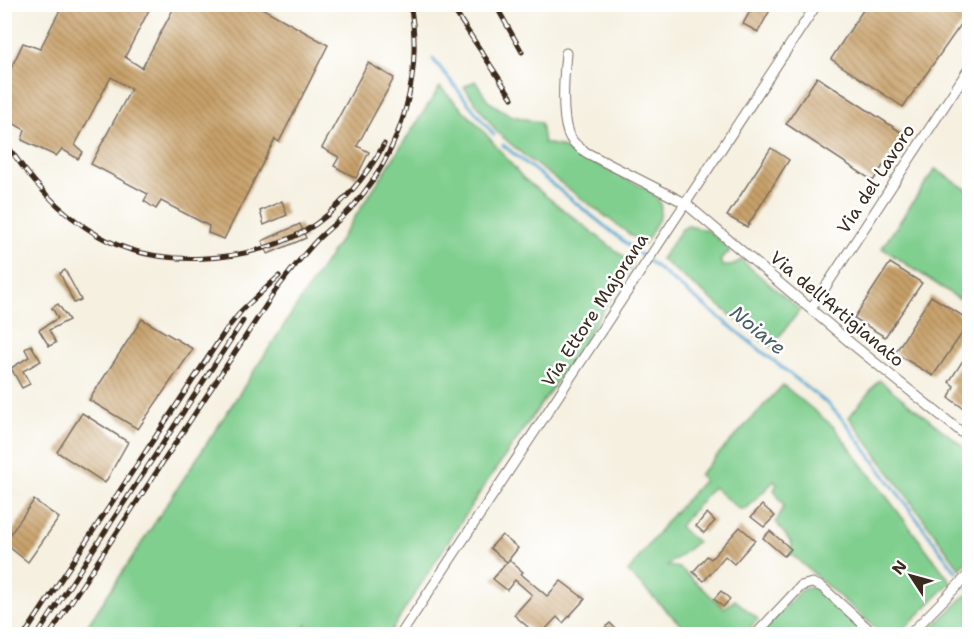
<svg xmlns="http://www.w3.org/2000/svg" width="974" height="639" viewBox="0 0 974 639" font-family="'Shantell Sans',sans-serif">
<defs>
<pattern id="building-back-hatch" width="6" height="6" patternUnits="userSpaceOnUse" patternTransform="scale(1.5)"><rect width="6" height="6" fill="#c7a069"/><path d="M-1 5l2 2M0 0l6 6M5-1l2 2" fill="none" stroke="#a38356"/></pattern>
</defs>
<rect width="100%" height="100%" fill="#fff"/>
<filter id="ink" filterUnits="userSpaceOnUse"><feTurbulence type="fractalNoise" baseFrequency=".0167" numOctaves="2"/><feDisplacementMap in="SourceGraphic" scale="12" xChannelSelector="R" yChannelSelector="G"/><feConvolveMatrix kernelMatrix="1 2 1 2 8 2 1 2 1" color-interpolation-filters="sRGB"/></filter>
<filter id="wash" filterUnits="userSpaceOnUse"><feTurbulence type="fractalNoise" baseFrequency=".008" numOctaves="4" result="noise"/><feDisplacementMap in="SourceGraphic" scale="24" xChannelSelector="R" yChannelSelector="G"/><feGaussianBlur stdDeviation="1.35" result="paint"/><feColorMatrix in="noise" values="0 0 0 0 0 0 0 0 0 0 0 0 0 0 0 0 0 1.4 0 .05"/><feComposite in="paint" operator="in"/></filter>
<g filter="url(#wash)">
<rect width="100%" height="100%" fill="#f5f0e0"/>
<!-- grass -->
<g fill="#80cf8f" stroke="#5e7c56" stroke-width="1.5">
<path d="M 475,81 L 489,102 L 510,115 L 541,123 L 544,143 L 559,146 L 651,191 L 661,204 L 660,217 L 644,245 L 527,158 L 497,132 L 464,87 Z"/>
<path d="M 440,87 L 479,126 L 523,178 L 633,264 L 567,367 L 482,489 L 389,634 L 324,634 L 307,624 L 300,634 L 82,634 Z"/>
<path d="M 935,169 L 969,191 L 969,283 L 959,299 L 882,248 Z"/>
<path d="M 688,226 L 707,230 L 729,248 L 729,253 L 725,254 L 720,261 L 723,266 L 731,266 L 741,260 L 800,310 L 771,347 L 661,259 L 682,229 Z"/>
<path d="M 879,380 L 969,451 L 969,559 L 960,569 L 849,417 Z"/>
<path d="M 783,385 L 834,427 L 951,582 L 899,634 L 882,634 L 790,553 L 792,544 L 776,522 L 784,506 L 774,490 L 777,484 L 774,481 L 746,509 L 739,509 L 713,487 L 679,527 L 697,542 L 667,566 L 680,568 L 724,608 L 735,600 L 758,619 L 745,634 L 690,634 L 628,572 L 668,520 L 704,480 L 699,475 Z"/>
<path d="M 811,587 L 818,590 L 870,634 L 761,634 L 801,590 Z"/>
<path d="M 967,594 L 969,598 L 969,634 L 925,634 Z"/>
</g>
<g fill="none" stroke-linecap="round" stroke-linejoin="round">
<!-- stream -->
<g stroke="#59a7d2" stroke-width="3">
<path d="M 433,59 L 494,135"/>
<path d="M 503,145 L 829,405 L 845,422 L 957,573"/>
<path d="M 968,588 L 970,590"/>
</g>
</g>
<g id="blocks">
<!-- building -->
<g fill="url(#building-back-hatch)">
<path d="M 63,4 L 152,4 L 125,57 L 142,68 L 176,4 L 255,4 L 328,45 L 279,142 L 275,139 L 224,239 L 208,233 L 209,226 L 161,201 L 156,209 L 144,201 L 148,194 L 91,164 L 131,89 L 111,77 L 75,145 L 83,152 L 78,159 L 62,149 L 56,156 L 22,140 L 25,130 L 4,118 L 8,110 L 4,108 L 4,83 L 23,43 L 40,49 Z"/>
<path d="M 754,4 L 761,4 L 770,10 L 758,32 L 743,24 Z"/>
<path d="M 867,4 L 951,4 L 967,16 L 903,107 L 831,59 Z"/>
<path d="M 368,63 L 394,78 L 357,146 L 369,152 L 356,178 L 334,166 L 339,157 L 322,148 Z"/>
<path d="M 817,77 L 904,134 L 873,181 L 786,124 Z"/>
<path d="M 771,148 L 789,160 L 747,227 L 727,216 Z"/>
<path d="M 282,201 L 287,215 L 264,225 L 260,211 Z"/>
<path d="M 300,224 L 306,238 L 268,254 L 262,241 Z"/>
<path d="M 890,263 L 922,283 L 885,337 L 854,318 Z"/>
<path d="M 65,270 L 81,300 L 74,303 L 60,273 Z"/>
<path d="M 931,296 L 969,320 L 969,323 L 933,376 L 895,353 Z"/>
<path d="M 58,304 L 69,320 L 49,330 L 56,343 L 49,346 L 39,330 L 58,318 L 52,308 Z"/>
<path d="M 142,319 L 193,349 L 138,429 L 89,400 Z"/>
<path d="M 31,345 L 41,361 L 23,371 L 30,384 L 22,388 L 11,368 L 29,357 L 25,349 Z"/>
<path d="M 969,351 L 969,412 L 949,398 L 954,386 L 949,382 Z"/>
<path d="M 82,413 L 128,442 L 105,483 L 57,452 Z"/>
<path d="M 34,500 L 59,518 L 28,562 L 4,543 Z"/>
<path d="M 762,505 L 775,516 L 764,527 L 751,517 Z"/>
<path d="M 707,513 L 715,521 L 704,533 L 696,526 Z"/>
<path d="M 740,527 L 755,540 L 734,564 L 725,556 L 704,581 L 693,572 L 707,556 L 711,559 Z"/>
<path d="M 770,531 L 791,549 L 784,556 L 763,538 Z"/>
<path d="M 502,535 L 518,548 L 507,562 L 509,560 L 523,572 L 521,574 L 547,596 L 561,581 L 585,599 L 563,623 L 557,617 L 541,634 L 536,634 L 514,615 L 532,595 L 515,580 L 507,590 L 493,579 L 507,562 L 490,548 Z"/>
<path d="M 721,591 L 730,599 L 723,607 L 714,599 Z"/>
<path d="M 610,623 L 617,630 L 612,634 L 598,634 Z"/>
</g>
</g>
</g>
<g filter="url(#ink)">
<use href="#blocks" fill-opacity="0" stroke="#7c6f62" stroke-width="1.5"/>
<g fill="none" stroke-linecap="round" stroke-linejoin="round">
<!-- street casing -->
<g stroke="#7c6f62" stroke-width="11">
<g id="street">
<path d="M 566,53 C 564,74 561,114 568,133 C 571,142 579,148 587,153 L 685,203 L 852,344 L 970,439"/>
<path d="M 811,309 L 970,67"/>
<path d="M 401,634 L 817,4"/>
<path d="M 756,634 L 801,586 L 812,583 L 822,587 L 874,634"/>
<path d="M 910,634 L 970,573"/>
</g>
</g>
<!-- street -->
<use href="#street" stroke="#fff" stroke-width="9"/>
<!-- rail casing -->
<g stroke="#3b2a1e" stroke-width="5">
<g id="rail">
<path d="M 450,4 L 512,98"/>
<path d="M 495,4 L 522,52"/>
<path d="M 4,140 C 29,179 58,212 99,236 C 158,270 246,263 305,231 C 335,214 368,175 384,144"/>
<path d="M 25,634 L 226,330 L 243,309 L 279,276"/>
<path d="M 38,634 L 243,321"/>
<path d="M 50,634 L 276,290 C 289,273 302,256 317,240 C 329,228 343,218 354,205 C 401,151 424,76 410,4"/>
</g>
</g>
<!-- rail -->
<use href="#rail" stroke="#fff" stroke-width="3" stroke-dasharray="9" stroke-linecap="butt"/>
</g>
</g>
<g text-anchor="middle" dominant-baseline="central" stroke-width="5" stroke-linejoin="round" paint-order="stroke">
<!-- street labels -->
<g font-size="18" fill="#3b2a1e" stroke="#fff">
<text transform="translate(876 179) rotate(-57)">Via del Lavoro</text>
<text transform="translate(837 309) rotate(40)">Via dell'Artigianato</text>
<text transform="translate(595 310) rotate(-57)">Via Ettore Majorana</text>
</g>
<!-- water labels -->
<g font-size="20" font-style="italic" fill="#475c66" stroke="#fff">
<text transform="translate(758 330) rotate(39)">Noiare</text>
</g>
</g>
<!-- margin -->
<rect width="974" height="639" fill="none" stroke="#fff" stroke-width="24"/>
<!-- north arrow -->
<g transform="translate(911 576) rotate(306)" stroke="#ffffff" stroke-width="4.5" paint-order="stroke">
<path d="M0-4.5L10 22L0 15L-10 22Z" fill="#3b2a1e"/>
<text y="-9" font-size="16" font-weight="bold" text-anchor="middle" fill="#3b2a1e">N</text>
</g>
</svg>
